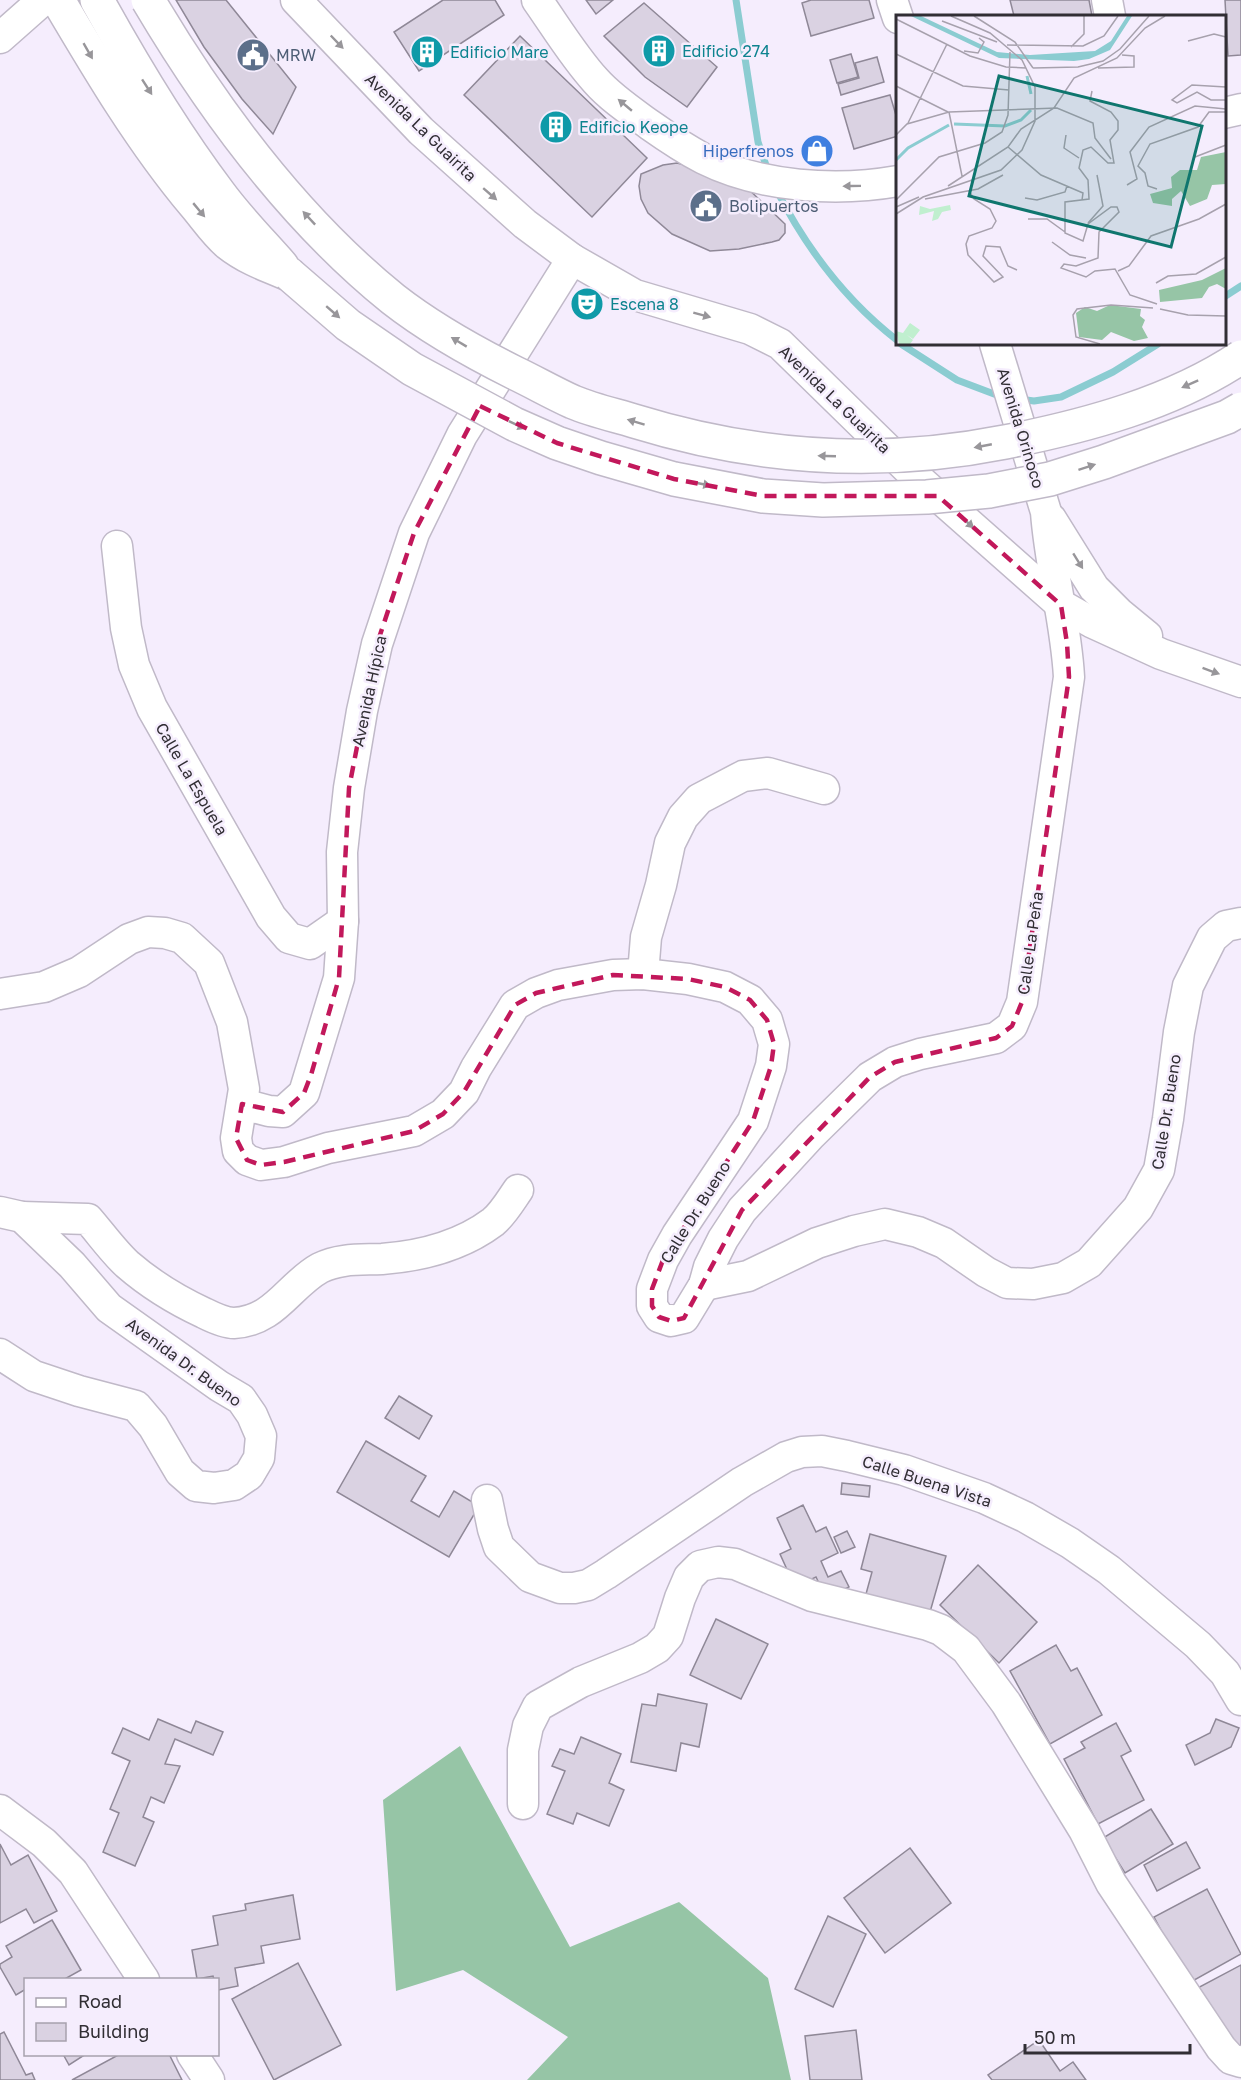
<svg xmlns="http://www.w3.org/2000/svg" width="1241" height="2080" viewBox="0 0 1241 2080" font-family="'Golos Text',sans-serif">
<rect width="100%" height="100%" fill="#f5edfd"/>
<!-- forest -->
<path fill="#96c5a6" d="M 460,1746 L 570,1947 L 679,1902 L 768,1978 L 791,2080 L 527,2080 L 568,2037 L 463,1970 L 396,1991 L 383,1800 Z"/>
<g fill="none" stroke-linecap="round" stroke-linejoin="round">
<!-- stream -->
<g stroke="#8bccd1" stroke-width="7">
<path d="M 736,0 L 758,142 L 768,171"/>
<path d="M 776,189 C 806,248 845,300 898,341"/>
<path d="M 1224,297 L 1241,286"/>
<path d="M 901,344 L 957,380 L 1002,397"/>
<path d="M 1019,399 L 1034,401 L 1061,397 L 1113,372 L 1158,344"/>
</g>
</g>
<!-- building -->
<g fill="#dad2e2" stroke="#8f8897" stroke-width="1.5">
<path d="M 176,0 L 226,0 L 296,87 L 273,134 L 242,99 L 204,47 Z"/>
<path d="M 443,0 L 495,0 L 504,15 L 419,71 L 394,32 Z"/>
<path d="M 586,0 L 613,0 L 596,14 Z"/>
<path d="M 811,0 L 869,0 L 874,18 L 811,36 L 802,3 Z"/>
<path d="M 1010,0 L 1089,0 L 1092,16 L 1014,16 Z"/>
<path d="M 1225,0 L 1241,0 L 1241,55 L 1228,56 Z"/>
<path d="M 644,3 L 717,67 L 687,107 L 645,77 L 604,36 Z"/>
<path d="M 520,36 L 647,158 L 592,217 L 464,95 Z"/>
<path d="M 851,54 L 858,77 L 837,83 L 830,60 Z"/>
<path d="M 877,57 L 884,82 L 841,95 L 838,84 L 859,78 L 855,63 Z"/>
<path d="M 890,95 L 898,122 L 898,136 L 854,149 L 842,108 Z"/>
<path d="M 677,163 L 713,172 L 743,184 L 785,224 L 785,233 L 779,240 L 772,242 L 739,249 L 710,251 L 672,234 L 648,213 L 641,199 L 639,186 L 641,174 L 663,165 Z"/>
<path d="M 399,1396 L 432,1416 L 419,1439 L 385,1418 Z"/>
<path d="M 366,1441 L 426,1476 L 411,1501 L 439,1517 L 454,1491 L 479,1506 L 449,1557 L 337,1492 Z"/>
<path d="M 842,1483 L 870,1486 L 869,1497 L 841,1494 Z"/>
<path d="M 803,1505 L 816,1532 L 826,1527 L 838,1553 L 821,1561 L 828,1577 L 841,1571 L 849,1587 L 826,1598 L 816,1577 L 795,1587 L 780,1554 L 791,1549 L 777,1518 Z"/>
<path d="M 847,1531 L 855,1547 L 841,1553 L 834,1537 Z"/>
<path d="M 870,1534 L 946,1556 L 930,1612 L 866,1594 L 872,1572 L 861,1569 Z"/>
<path d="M 978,1565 L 1037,1622 L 999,1663 L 940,1605 Z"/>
<path d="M 716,1619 L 768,1644 L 741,1699 L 690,1675 Z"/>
<path d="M 1056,1645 L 1071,1671 L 1077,1668 L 1102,1715 L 1050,1744 L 1010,1671 Z"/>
<path d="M 658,1694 L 707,1704 L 699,1747 L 681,1743 L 676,1771 L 631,1762 L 642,1704 L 656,1706 Z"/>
<path d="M 158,1719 L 191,1733 L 196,1721 L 223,1732 L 213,1755 L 175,1739 L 165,1764 L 180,1766 L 164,1803 L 151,1797 L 143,1817 L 154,1822 L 135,1866 L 103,1852 L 119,1813 L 110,1809 L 130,1761 L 112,1753 L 123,1728 L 149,1740 Z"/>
<path d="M 1216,1719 L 1239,1728 L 1231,1747 L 1195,1765 L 1186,1745 L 1210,1733 Z"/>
<path d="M 1116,1723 L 1131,1751 L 1121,1756 L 1144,1800 L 1098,1824 L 1064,1759 L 1085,1748 L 1081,1742 Z"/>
<path d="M 581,1737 L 621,1754 L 609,1783 L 624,1790 L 609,1826 L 577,1813 L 573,1824 L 547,1814 L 565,1771 L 552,1766 L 560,1749 L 574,1754 Z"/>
<path d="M 1151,1809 L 1173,1844 L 1125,1873 L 1103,1838 Z"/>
<path d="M 1186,1842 L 1200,1868 L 1157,1891 L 1144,1865 Z"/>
<path d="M 0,1844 L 11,1865 L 28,1855 L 57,1911 L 34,1923 L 26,1909 L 0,1923 Z"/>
<path d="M 910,1848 L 951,1903 L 885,1953 L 844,1898 Z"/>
<path d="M 1207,1889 L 1241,1954 L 1189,1983 L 1154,1917 Z"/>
<path d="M 293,1895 L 300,1939 L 261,1946 L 264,1963 L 235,1968 L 238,1986 L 218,1990 L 218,1980 L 214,1980 L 213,1976 L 197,1979 L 192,1950 L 218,1945 L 213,1916 L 246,1910 L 245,1904 Z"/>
<path d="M 828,1916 L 866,1934 L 833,2007 L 795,1989 Z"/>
<path d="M 52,1920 L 81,1970 L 63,1980 L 26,1980 L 26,1989 L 16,1995 L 0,1967 L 0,1964 L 12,1957 L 6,1946 Z"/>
<path d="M 298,1963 L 341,2045 L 274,2080 L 232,1999 Z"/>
<path d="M 1241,1965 L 1241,2055 L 1192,1991 Z"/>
<path d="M 856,2030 L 862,2080 L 810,2080 L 805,2036 Z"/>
<path d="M 4,2032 L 26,2075 L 32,2073 L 35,2080 L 0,2080 L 0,2034 Z"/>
<path d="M 1039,2040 L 1060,2071 L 1073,2062 L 1086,2080 L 992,2080 L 988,2075 Z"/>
<path d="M 63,2054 L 86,2054 L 69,2065 Z"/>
<path d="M 120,2054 L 169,2054 L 182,2080 L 72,2080 Z"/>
</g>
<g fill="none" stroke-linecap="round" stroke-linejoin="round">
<!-- minor casing -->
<g stroke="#c0b9c8" stroke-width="33">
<g id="minor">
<path d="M 296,0 L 421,131 L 525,224 L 572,259 L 635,295 L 750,329 L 780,344 L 915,476 L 1061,605 L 1091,622 L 1161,654 L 1241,682"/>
<path d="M 537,0 C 556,27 574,57 596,81 C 611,98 632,112 650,125 C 667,137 685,149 704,159 C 760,187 836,192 898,181"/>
<path d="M 892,0 L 898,18"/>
<path d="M 1107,0 L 1110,16"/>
<path d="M 0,38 L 43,0"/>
<path d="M 1224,113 L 1241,109"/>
<path d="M 1051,519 L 1094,588 L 1119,613 L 1147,636"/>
<path d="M 117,546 L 126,628 L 134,665 L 152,708 L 271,917 L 289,938 L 310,944 L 343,921"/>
<path d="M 643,974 L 646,937 L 661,885 L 670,843 L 683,817 L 699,799 L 743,776 L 768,773 L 824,789"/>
<path d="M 0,994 L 44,987 L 79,972 L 129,939 L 148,932 L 165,933 L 182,938 L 209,963 L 232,1022 L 244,1089 L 236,1138 L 238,1151 L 247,1160 L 261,1165 L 284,1162 L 328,1148 L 414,1131 L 443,1114 L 464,1092 L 476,1068 L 515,1005 L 536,993 L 558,985 L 613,975 L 643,974 L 688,979 L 725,987 L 750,1000 L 767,1020 L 774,1044 L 771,1066 L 753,1121 L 677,1235 L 663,1260 L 652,1289 L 652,1306 L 659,1317 L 671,1321 L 684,1318 L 704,1285 L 709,1267 L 723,1239 L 742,1210 L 810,1136 L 870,1077 L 895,1062 L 920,1054 L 996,1038 L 1012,1026 L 1022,1002 L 1069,677 C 1066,621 1050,568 1046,512 L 995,344"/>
<path d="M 242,1104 L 269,1111 L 283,1112 L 304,1093 L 339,978 L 343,921 L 342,852 L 349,788 L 362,711 L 377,644 L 414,533 L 462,435 L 572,259"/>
<path d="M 0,1212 L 22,1217 L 72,1265 L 109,1308 L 219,1386 L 241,1399 L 252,1415 L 261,1436 L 259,1458 L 249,1475 L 234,1485 L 214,1488 L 196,1486 L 180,1472 L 153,1426 L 136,1406 L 79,1391 L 34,1376 L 0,1354"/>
<path d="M 22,1217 L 88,1219 C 101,1234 113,1251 127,1264 C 150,1284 176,1300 204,1313 C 212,1317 225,1323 234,1323 C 275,1321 289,1285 320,1268 C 340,1258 361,1260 382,1259 C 422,1256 461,1246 493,1222 C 503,1214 511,1200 518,1190"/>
<path d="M 704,1285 L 748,1276 L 817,1243 L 854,1231 L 885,1224 L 918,1232 L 944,1243 L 986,1272 L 1007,1283 L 1033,1284 L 1063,1278 L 1089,1263 L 1138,1208 L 1159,1170 L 1168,1119 L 1179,1032 L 1188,986 L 1212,938 L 1226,926 L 1241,923"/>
<path d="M 487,1500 L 493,1529 L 499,1547 L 530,1577 L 560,1588 L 574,1588 L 588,1585 L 606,1574 L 742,1482 L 786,1457 L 802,1452 L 822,1451 L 847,1456 L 904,1470 L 984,1498 L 1025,1517 L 1070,1543 L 1109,1570 L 1198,1645 L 1225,1673 L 1241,1700"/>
<path d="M 523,1804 L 523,1750 L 528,1726 L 538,1706 L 581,1682 L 640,1658 L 657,1648 L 668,1636 L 680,1598 L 689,1577 L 700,1566 L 718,1562 L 735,1564 L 812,1596 L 928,1625 L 941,1630 L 966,1649 L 1006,1703 L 1084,1830 L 1111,1883 L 1221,2048 L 1231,2059 L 1241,2062"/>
<path d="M 0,1810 L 44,1843 L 73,1872 L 144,1980"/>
<path d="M 192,2054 L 209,2080"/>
</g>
</g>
<!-- highway casing -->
<g stroke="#c0b9c8" stroke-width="36">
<g id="highway">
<path d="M 58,0 C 100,71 142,142 195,205 C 206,218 216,233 228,243 C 247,258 267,265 289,274"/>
<path d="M 97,0 C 134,67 173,132 219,193 C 238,219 261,242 282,266"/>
</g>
</g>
<!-- minor -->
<use href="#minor" stroke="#fff" stroke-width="30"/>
<!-- highway -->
<use href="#highway" stroke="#fff" stroke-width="33"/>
<!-- highway-bridge casing -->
<g stroke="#c0b9c8" stroke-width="36" stroke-linecap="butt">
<g id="highway-bridge">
<path d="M 148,0 C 212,108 295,220 393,299 C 430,328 473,352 515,373 C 534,382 553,393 573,402 C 592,410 614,415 634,421 C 757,459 879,467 1005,442 C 1086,426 1172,403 1241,357"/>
<path d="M 289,274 L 348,325 L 412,369 L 514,424 L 557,443 L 601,458 L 674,479 L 763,496 L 823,500 L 927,497 L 989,491 L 1050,479 L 1104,462 L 1227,417 L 1241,409"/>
</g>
</g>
<!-- highway-bridge -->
<use href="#highway-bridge" stroke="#fff" stroke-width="33"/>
</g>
<!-- one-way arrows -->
<defs><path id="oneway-solid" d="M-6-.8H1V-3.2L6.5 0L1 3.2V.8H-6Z" transform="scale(1.5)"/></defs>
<g fill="#98969a">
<use href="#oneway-solid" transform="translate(337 42) rotate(46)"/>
<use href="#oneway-solid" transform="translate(88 51) rotate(60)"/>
<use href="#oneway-solid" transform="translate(147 87) rotate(57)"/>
<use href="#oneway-solid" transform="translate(625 105) rotate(-140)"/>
<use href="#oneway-solid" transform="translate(852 186) rotate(179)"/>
<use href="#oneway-solid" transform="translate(490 194) rotate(41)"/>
<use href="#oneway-solid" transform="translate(199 210) rotate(50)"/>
<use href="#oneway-solid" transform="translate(309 218) rotate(-133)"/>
<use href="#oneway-solid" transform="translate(333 312) rotate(41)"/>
<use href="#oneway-solid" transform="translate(702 315) rotate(15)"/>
<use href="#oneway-solid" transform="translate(459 342) rotate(-149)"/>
<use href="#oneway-solid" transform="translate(1190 384) rotate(156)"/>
<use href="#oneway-solid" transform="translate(636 422) rotate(-163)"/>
<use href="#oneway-solid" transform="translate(517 425) rotate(25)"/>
<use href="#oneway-solid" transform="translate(983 446) rotate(169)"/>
<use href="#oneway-solid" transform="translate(827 456) rotate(-178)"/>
<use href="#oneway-solid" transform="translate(1087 467) rotate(-18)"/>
<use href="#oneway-solid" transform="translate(702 484) rotate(11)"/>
<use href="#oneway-solid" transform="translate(967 522) rotate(41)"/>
<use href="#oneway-solid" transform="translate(1078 561) rotate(58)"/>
<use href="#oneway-solid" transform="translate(1211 671) rotate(20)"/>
</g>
<!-- marked area -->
<path fill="none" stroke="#c2185b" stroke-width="4.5" stroke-dasharray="12 8" stroke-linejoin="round" d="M 480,406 L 557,443 L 674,479 L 763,496 L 938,496 L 1061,605 L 1067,643 L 1069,677 L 1022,1002 L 1012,1026 L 996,1038 L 895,1062 L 870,1077 L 742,1210 L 684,1318 L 671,1321 L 659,1317 L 652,1306 L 652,1289 L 663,1260 L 753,1121 L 771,1066 L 774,1044 L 767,1020 L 750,1000 L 725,987 L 688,979 L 613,975 L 536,993 L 515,1005 L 464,1092 L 443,1114 L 414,1131 L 284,1162 L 261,1165 L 247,1160 L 236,1138 L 242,1104 L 283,1112 L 304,1093 L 311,1075 L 339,978 L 349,788 L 377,644 L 414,533 Z"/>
<!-- icons -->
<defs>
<g id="building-disc" transform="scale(1.725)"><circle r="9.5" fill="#0f9aa8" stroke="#f5edfd"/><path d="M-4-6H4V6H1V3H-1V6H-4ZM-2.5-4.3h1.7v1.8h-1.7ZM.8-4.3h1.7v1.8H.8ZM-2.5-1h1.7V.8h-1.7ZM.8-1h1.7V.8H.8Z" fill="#fff"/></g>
<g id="civic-disc" transform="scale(1.725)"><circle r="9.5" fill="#5c6f8a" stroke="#f5edfd"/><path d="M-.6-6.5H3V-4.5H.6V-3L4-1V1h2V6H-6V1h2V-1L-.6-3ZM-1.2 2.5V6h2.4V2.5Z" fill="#fff"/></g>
<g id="shop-disc" transform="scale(1.725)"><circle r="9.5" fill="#3f7fe0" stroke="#f5edfd"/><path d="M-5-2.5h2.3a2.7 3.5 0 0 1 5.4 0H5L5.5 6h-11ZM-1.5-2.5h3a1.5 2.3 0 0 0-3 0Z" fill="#fff"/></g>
<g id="theatre-disc" transform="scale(1.725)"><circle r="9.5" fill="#0f9aa8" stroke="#f5edfd"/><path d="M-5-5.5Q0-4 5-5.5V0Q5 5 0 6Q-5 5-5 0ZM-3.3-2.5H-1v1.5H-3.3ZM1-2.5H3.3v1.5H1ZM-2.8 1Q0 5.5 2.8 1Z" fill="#fff"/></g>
</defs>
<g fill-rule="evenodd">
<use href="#building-disc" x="659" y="51"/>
<use href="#building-disc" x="427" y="52"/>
<use href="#civic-disc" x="253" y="55"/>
<use href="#building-disc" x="556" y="127"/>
<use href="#shop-disc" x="817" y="151"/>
<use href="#civic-disc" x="706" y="206"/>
<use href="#theatre-disc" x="587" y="304"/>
</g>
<g text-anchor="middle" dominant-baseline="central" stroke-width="5" stroke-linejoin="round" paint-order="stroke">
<!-- culture labels -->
<g font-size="16" fill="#0d838f" stroke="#f5edfd" text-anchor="start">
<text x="682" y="51">Edificio 274</text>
<text x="450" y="52">Edificio Mare</text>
<text x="579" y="127">Edificio Keope</text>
<text x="610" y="304">Escena 8</text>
</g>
<!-- service labels -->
<g font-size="16" fill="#4e5e75" stroke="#f5edfd" text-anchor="start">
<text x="276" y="55">MRW</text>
<text x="729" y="206">Bolipuertos</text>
</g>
<!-- street labels -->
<g font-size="16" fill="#312e34" stroke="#f5edfd">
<text transform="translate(421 127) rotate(44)">Avenida La Guairita</text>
<text transform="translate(835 399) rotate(44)">Avenida La Guairita</text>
<text transform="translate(1021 428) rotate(73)">Avenida Orinoco</text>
<text transform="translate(369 691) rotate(-78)">Avenida Hípica</text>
<text transform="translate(192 779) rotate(60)">Calle La Espuela</text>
<text transform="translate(1030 943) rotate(-82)">Calle La Peña</text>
<text transform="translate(1166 1112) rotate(-81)">Calle Dr. Bueno</text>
<text transform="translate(695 1212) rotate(-58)">Calle Dr. Bueno</text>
<text transform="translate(184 1362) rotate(36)">Avenida Dr. Bueno</text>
<text transform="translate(927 1481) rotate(18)">Calle Buena Vista</text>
</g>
<!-- shop labels -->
<g font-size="16" fill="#366cbe" stroke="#f5edfd" text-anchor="end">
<text x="794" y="151">Hiperfrenos</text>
</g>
</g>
<!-- overview -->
<g transform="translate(896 15)">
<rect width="330" height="330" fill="#f5edfd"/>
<path d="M 54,190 L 55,195 L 46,197 L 42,204 L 36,206 L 38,196 L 23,200 L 24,191 L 34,194 ZM 14,308 L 24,315 L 17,324 L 11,320 L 17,325 L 14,329 L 3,329 L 0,316 L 7,318 Z" fill="#c0efcf"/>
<path d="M 330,137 L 330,169 L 316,170 L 311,184 L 294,191 L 285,176 L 276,184 L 276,191 L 257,188 L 254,179 L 276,173 L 275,162 L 284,155 L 301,155 L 305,142 ZM 330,253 L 330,274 L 321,269 L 313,272 L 306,283 L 264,287 L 263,275 L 306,265 ZM 214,290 L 245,294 L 244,301 L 249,305 L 246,312 L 252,323 L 238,326 L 215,317 L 206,325 L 183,322 L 180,298 L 189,292 L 201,296 Z" fill="#96c5a6"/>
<path d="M 15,1 L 25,1 L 101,37 L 134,40 L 199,36 L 215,26 L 231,1 L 236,1 L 214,35 L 193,44 L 178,46 L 103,43 Z" fill="#8bccd1"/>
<path fill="none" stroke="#8bccd1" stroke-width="3" d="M 131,61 L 135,79M 58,109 L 109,111 L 125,105 L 135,95M 0,145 L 12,133 L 53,110"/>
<path fill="none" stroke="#a7a1ad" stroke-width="1.5" d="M 78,1 L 119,27 L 137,53M 0,4 L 74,41 L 110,52 L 130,53M 46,6 L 101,27M 292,26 L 318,19 L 330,22M 111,30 L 187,31 L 208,21 L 222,1M 175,32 L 188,19 L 188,1M 68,36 L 82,38 L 88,27 L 83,23M 0,39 L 67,71 L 113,75M 137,53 L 182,52 L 207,46 L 224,34 L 253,1M 202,53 L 238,52 L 238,41 L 226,40M 0,71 L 52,97M 330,72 L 296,70 L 276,85 L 281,88 L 301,77 L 315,85 L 330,85M 196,76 L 194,86 L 215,97 L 222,106 L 222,115 L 214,125 L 218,148 L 212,148 L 195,132 L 187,135 L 183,153 L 192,165 L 193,184 L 169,187 L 169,218 L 187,226 L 192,209 L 215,192 L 221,192 L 223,197 L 203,217 L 202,243 L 180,251 L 168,249 L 165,253 L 190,262 L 199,256 L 219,254 L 234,280 L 261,289M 53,97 L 66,161M 12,108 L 51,29M 0,120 L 11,109 L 53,97 L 161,93 L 197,108 L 199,123 L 215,144M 170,120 L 168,133 L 183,143M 112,132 L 145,160 L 187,178 L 186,185M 299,142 L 330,130M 231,170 L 241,164 L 234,137 L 253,112 L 299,91 L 330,94M 52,171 L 112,132 L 125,114 L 158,93 L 178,63 L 221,43 L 249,13 L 269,1M 261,174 L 252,171 L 249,158 L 242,151 L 254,129 L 302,112 L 313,97 L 330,97M 73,176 L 78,184 L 94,194 L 100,206 L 96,213 L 73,221 L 70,229 L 72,240 L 98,267 L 107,262 L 87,241 L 90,231 L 104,232 L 112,251 L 121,255M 129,183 L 141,185 L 169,177 L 171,171M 29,184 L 82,174 L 107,160M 0,185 L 43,142 L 89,128 L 106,117 L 112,100 L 114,37M 0,192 L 23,182M 0,199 L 27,182 L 105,155 L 126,135 L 139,106 L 139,72 L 126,45 L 94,18 L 55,1M 132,204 L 151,204 L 169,217M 192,208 L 207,191 L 201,160M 156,227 L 174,240 L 190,243M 222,256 L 233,251 L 255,221 L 303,204 L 330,189M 260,268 L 272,261 L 300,259 L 330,242M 264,294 L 292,300 L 330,301M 204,329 L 180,322 L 177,300 L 181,294 L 215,290 L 257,293"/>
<path fill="#0f766e" fill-opacity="0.15" stroke="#0f766e" stroke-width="3" d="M 103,61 L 306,111 L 275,232 L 73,181 Z"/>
<rect width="330" height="330" fill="none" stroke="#312e34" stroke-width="3"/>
</g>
<!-- legend -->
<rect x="24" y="1978" width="195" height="78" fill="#f5edfd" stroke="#a7a1ad" stroke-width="1.5"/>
<rect x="36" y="1998" width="30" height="9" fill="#ffffff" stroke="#a7a1ad" stroke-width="1.5"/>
<text x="78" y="2008" font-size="18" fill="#312e34">Road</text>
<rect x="36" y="2023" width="30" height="18" fill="#dad2e2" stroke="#a7a1ad" stroke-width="1.5"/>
<text x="78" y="2038" font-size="18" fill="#312e34">Building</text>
<!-- scale -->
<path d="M1025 2044v9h165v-9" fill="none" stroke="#312e34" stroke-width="3"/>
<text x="1034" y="2044" font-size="18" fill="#312e34" stroke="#f5edfd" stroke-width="4.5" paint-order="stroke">50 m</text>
</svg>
